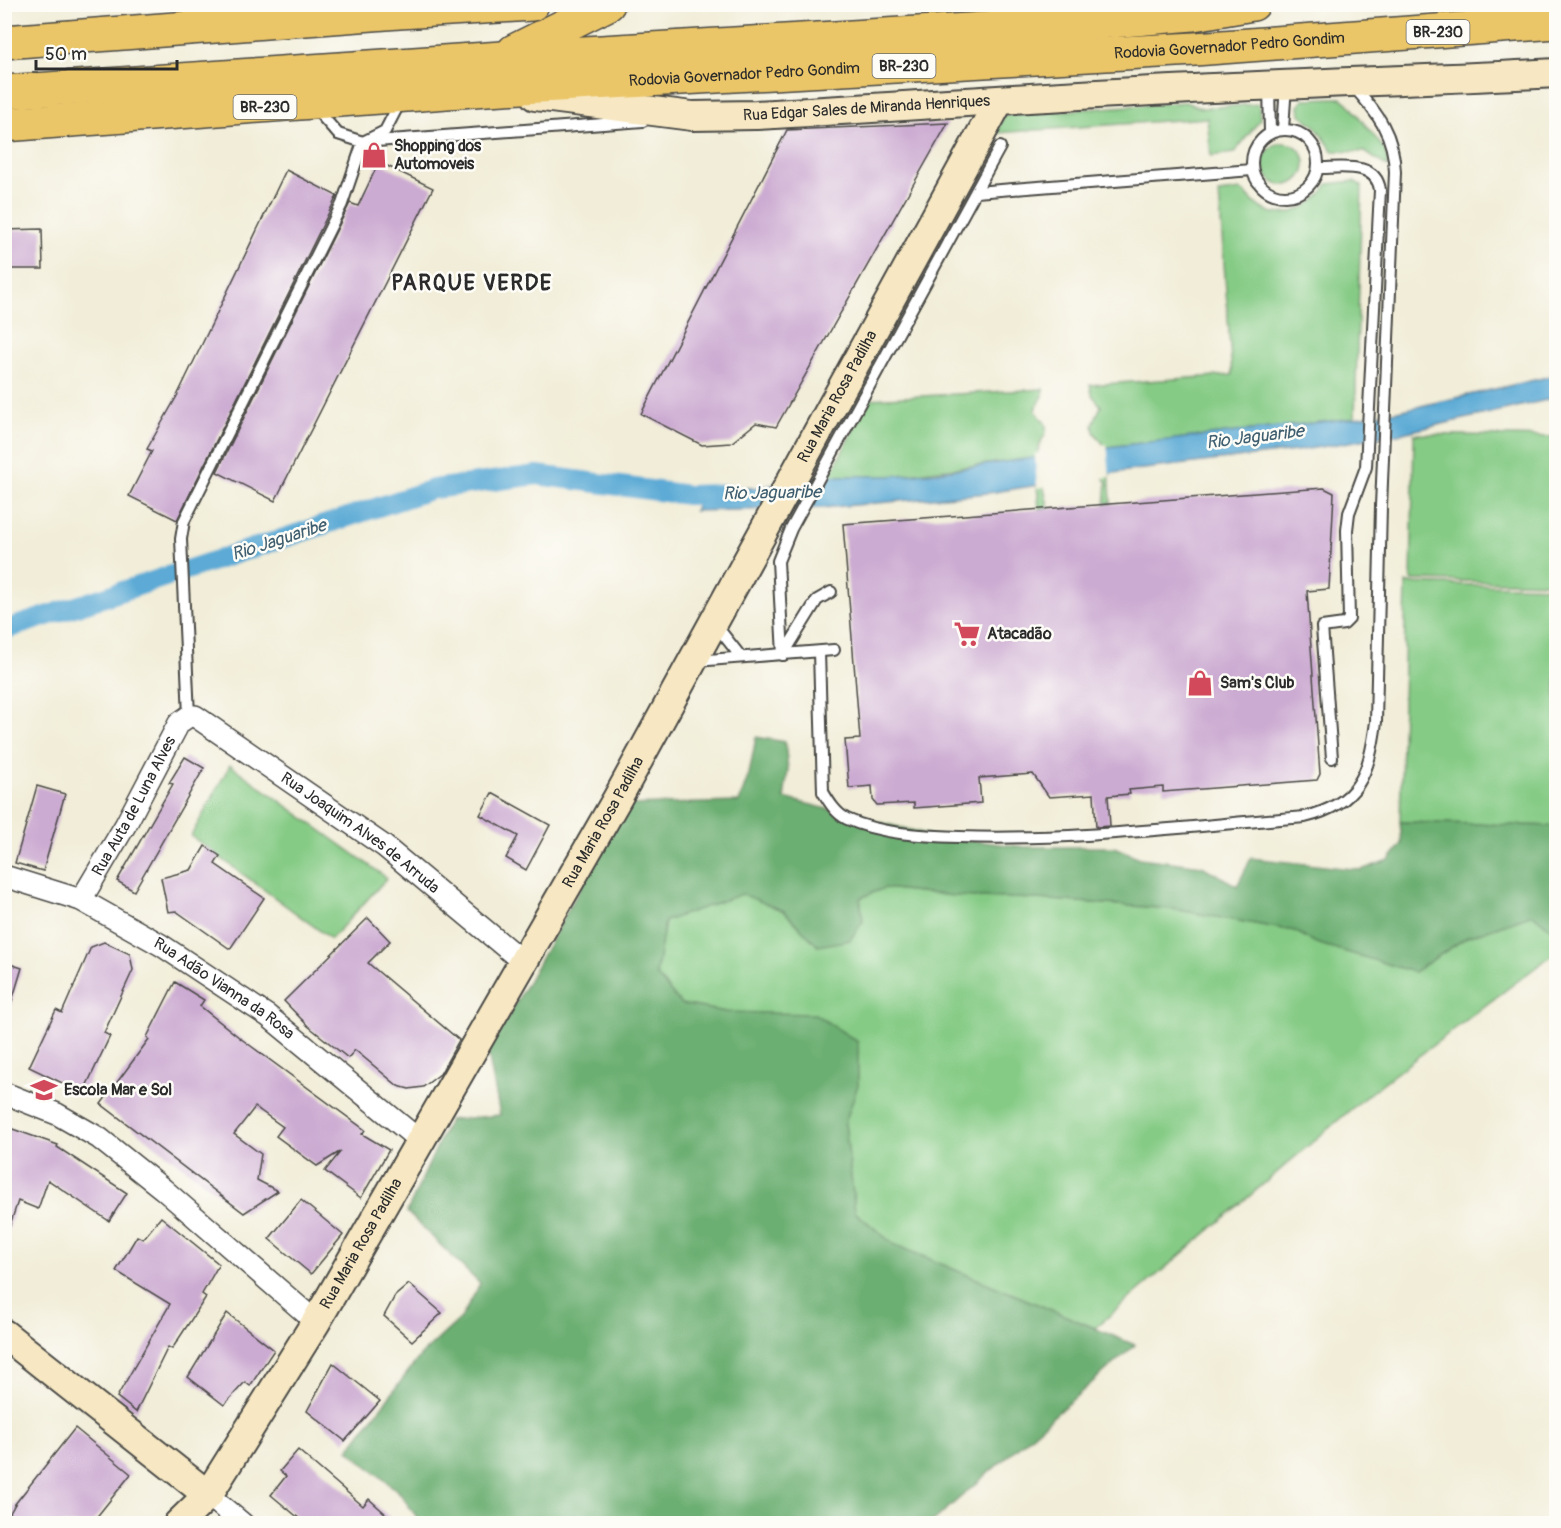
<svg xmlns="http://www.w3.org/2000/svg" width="1561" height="1528" viewBox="0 0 1561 1528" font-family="Pangolin,sans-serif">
<rect width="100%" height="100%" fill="#fdfcf7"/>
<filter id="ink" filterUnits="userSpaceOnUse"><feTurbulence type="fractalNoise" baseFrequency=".0167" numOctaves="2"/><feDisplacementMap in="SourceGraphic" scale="12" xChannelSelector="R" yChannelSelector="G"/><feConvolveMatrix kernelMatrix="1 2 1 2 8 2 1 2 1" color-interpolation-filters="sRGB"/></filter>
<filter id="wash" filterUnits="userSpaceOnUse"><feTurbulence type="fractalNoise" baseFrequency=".008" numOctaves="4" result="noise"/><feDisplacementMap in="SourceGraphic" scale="24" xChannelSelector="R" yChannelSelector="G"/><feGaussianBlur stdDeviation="1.35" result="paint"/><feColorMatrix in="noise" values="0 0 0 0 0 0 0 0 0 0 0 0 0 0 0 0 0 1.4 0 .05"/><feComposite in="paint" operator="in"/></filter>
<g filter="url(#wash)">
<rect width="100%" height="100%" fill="#f1edd8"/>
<!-- green -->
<g fill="#85cb85" stroke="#587b58" stroke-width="1.5">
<path d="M 1333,98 L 1342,98 L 1349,104 L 1385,150 L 1388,167 L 1365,152 L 1333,151 L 1315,126 L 1300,114 L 1299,106 L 1303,99 Z"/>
<path d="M 1185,102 L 1202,108 L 1259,104 L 1260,120 L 1234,153 L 1211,156 L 1207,118 L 997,133 L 1004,115 Z"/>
<circle cx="1284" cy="164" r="21"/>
<path d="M 1354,181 L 1362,186 L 1355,418 L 1108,447 L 1111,503 L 1105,504 L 1107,482 L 1099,473 L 1104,445 L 1094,432 L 1093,424 L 1101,406 L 1092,395 L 1090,385 L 1232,375 L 1219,193 L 1241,190 C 1249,195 1254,205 1263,209 C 1287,222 1316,205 1328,184 Z"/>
<path d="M 1043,389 L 1043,396 L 1035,410 C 1038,416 1044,419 1046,426 C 1048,436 1040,439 1039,448 C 1036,468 1046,489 1048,508 L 1039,509 L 1035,458 L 891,476 L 830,476 L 869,399 Z"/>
<path d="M 1414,434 L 1556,437 L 1556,583 L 1411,580 Z"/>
<path d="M 1406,583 L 1556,587 L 1556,826 L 1400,822 Z"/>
<path d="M 230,765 L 387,878 L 331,939 L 191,836 Z"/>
<path d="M 884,888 L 955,896 L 1038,899 L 1173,909 L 1295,931 L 1317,943 L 1414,972 L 1467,937 L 1533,914 L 1556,933 L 1556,952 L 1370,1093 L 1095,1328 L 893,1244 L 855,1212 L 845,1123 L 858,1084 L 726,1012 L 681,1004 L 656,975 L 665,921 L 742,893 L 784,911 L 818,946 L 863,921 L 860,898 Z"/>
</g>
<!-- forest -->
<path fill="#6caf72" stroke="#4c6d4e" stroke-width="1.5" d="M 756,737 L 785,742 L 788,770 L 784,798 L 934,836 L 1025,847 L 1114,847 L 1140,858 L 1202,866 L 1237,886 L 1251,858 L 1361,870 L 1389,860 L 1402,844 L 1400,822 L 1556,826 L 1556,933 L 1533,914 L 1467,937 L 1414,972 L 1316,943 L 1295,931 L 1173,909 L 1038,899 L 955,896 L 884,888 L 860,898 L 863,921 L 850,940 L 818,946 L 784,911 L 742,894 L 665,921 L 656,975 L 681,1004 L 726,1012 L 815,1014 L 858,1042 L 858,1085 L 845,1123 L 855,1212 L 893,1244 L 1135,1345 L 931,1523 L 421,1523 L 399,1492 L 348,1450 L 421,1355 L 461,1318 L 480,1284 L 407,1212 L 449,1120 L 500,1115 L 488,1053 L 627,805 L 739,802 L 749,774 Z"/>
<!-- water -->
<path fill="#5baad5" stroke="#436a80" stroke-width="1.5" d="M 1556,375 L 1556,398 L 1403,433 L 1296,451 L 1127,471 L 988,493 L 822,508 L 694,511 L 703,486 L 753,488 L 830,476 L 891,476 L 937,472 L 1107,447 L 1355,418 L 1403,410 Z"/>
<!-- pier -->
<path fill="#f1edd8" d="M 1107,444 L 1110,477 L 1037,488 L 1035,454 Z"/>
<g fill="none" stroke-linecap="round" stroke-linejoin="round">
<!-- canal -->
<path stroke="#5baad5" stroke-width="20" d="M 4,630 L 433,489 L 537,475 L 688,495 L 726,494"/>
</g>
<g id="blocks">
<!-- building -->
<g fill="#ccabd2">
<path d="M 948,123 L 776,427 L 756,423 L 731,443 L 702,445 L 641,414 L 787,130 Z"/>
<path d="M 379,162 L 433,188 L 275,501 L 217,472 L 350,203 L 358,206 Z"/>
<path d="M 286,170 L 337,196 L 177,520 L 129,496 L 152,451 L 147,449 L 177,396 Z"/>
<path d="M 42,229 L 43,269 L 4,269 L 4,230 Z"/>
<path d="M 1324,488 L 1334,493 L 1329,589 L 1307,591 L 1320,774 L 1317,780 L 1163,792 L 1163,787 L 1129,790 L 1130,794 L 1108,796 L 1110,826 L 1096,827 L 1094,794 L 1049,797 L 1033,774 L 979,778 L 981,803 L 914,808 L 914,803 L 877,805 L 873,800 L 872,786 L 849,788 L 845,740 L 860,739 L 843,524 Z"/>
<path d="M 185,757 L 204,768 L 134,891 L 117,881 L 173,784 L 169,783 Z"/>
<path d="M 37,786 L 65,794 L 43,871 L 15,863 Z"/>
<path d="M 492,793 L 550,825 L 526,870 L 506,858 L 518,836 L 480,815 Z"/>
<path d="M 205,846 L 220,856 L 215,864 L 264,898 L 230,949 L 176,911 L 168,912 L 161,878 L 191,870 Z"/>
<path d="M 368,918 L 390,941 L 368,963 L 459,1040 L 440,1074 L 423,1087 L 409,1089 L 398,1086 L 355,1050 L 348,1058 L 308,1026 L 284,1001 Z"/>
<path d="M 104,942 L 130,954 L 133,970 L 104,1033 L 110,1036 L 83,1093 L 29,1067 L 56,1010 L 62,1013 L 91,947 Z"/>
<path d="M 4,962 L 22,968 L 8,1014 L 4,1013 Z"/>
<path d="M 175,982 L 204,1000 L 200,1006 L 240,1038 L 365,1130 L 362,1134 L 389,1150 L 361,1198 L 325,1171 L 341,1151 L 317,1166 L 276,1136 L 283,1127 L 255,1107 L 234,1134 L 261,1154 L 257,1180 L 278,1191 L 244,1213 L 101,1104 L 149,1039 L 147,1037 Z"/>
<path d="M 4,1126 L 58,1145 L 57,1147 L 127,1193 L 109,1221 L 48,1180 L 38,1209 L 18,1201 L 7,1234 L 4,1234 Z"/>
<path d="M 301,1200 L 343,1235 L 311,1274 L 269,1239 Z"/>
<path d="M 161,1217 L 219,1264 L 202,1294 L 206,1297 L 172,1349 L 168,1347 L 136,1412 L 117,1397 L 170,1304 L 116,1271 L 137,1236 L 143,1239 Z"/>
<path d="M 409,1284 L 442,1313 L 412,1341 L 384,1316 L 395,1296 Z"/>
<path d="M 227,1313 L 274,1350 L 250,1386 L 245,1382 L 224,1405 L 188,1377 Z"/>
<path d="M 333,1363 L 380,1401 L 345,1441 L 307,1411 Z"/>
<path d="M 75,1428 L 131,1474 L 91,1524 L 4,1524 L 15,1504 Z"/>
<path d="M 298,1450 L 363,1506 L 369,1499 L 397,1524 L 306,1524 L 271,1495 L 286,1476 L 280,1471 Z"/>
</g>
</g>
</g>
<g filter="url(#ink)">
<use href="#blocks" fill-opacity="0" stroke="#494845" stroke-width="1.5"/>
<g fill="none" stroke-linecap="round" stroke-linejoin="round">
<!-- lane casing -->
<g stroke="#494845" stroke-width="14">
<g id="lane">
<path d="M 1269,85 L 1270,133"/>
<path d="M 315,108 L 338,134 L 363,142 L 643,121"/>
<path d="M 1283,129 L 1286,85"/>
<circle cx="1285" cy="163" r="33"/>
<path d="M 1319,168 C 1341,168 1376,161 1380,190 L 1366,467 L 1349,513 L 1347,530 L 1349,619 L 1344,624 L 1322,627 L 1332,758"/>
<path d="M 976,192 L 1252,170"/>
<path d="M 715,624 L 741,657"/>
<path d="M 819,652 L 823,792 C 829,802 836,814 847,819 C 880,834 923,836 959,837 C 1074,841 1190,826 1305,817 C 1359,804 1369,774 1376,722 L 1381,506 L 1395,172 C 1394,135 1378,113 1353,86"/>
<path d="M 783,655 L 778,561 L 791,529 L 1000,147"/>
<path d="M 783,655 L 817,600 L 831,592"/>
<path d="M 696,661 L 834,650"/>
<path d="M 189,716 L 181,539 L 184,521 L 342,204 L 363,142 L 385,131 L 400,102"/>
</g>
</g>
<!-- street casing -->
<g stroke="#494845" stroke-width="24">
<g id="street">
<path id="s1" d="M 4,876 L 81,900 L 161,945 L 268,1016 L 419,1140"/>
<path id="s2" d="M 81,900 L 126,824 L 179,723 L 189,716 L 195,716 L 384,846 L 523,962"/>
<path d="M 4,1093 L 57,1114 L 99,1138 L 163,1189 L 316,1322"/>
<path d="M 208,1495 L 243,1524"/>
</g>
</g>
<!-- secondary casing -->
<g stroke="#494845" stroke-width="32">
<g id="secondary">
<path id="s3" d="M 535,96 L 692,116 L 756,115 C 894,107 1033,97 1172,90 C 1300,83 1428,80 1556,73"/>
<path d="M 4,1334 L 208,1495"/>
<path id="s4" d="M 178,1524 L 208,1495 L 316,1322 L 617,799 L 999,101"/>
</g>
</g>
<!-- primary casing -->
<g stroke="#494845" stroke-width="36">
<path id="primary" d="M 4,42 L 399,12 L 532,4"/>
</g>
<!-- highway casing -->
<g stroke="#494845" stroke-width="36">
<g id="highway">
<path d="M 514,51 L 608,4"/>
<path d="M 4,92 L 502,58 L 1098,22 L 1193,14 L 1253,4"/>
<path id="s5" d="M 4,125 L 487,89 L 1195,49 L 1556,22"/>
</g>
</g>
<!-- lane -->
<use href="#lane" stroke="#fff" stroke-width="10"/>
<!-- street -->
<use href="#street" stroke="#fff" stroke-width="21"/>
<!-- secondary -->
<use href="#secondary" stroke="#f7e8c3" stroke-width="28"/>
<!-- primary -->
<use href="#primary" stroke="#ebc669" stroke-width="33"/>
<!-- highway -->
<use href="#highway" stroke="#ebc669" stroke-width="33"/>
</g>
</g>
<!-- icons -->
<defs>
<g id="shop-bare" transform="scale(2.07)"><path d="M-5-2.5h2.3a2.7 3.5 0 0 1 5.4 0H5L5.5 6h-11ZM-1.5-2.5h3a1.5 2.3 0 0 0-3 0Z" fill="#d1495b" stroke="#fdfcf7" stroke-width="2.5" paint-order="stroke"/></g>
<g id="supermarket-bare" transform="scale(2.07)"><path d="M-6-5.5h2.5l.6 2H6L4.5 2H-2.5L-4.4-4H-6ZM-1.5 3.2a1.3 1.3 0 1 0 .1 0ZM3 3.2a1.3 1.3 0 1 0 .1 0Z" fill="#d1495b" stroke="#fdfcf7" stroke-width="2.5" paint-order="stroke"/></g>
<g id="school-bare" transform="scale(2.07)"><path d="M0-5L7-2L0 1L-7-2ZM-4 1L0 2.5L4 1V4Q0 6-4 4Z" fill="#d1495b" stroke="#fdfcf7" stroke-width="2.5" paint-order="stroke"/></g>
</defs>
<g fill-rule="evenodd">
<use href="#shop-bare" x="374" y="155"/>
<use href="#supermarket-bare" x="967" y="634"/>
<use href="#shop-bare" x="1200" y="683"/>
<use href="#school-bare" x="44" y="1090"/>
</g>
<g text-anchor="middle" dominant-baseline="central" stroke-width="5" stroke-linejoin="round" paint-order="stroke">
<!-- shield labels -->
<g fill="#fdfcf7" stroke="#6a6a68" stroke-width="1.5">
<rect x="1406.5" y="20" width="63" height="24" rx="4.5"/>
<rect x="872.5" y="54" width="63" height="24" rx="4.5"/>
<rect x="233.5" y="95" width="63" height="24" rx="4.5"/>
</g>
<g font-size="15" font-weight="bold" fill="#2b2b2b">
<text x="1438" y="32">BR-230</text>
<text x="904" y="66">BR-230</text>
<text x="265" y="107">BR-230</text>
</g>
<!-- street labels -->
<g font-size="16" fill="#2b2b2b" stroke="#fdfcf7">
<text stroke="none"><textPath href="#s5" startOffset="1228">Rodovia Governador Pedro Gondim</textPath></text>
<text stroke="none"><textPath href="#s5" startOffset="742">Rodovia Governador Pedro Gondim</textPath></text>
<text stroke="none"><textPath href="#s3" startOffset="333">Rua Edgar Sales de Miranda Henriques</textPath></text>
<text stroke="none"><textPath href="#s4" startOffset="1308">Rua Maria Rosa Padilha</textPath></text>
<text stroke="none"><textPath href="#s2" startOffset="108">Rua Auta de Luna Alves</textPath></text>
<text stroke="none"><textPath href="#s4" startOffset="822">Rua Maria Rosa Padilha</textPath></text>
<text stroke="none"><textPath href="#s2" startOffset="423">Rua Joaquim Alves de Arruda</textPath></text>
<text stroke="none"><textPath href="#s1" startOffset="249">Rua Adão Vianna da Rosa</textPath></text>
<text stroke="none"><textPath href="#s4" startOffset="336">Rua Maria Rosa Padilha</textPath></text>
</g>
<!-- poi labels -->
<g font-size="16" font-weight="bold" fill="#2b2b2b" stroke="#fdfcf7" text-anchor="start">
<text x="394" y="146">Shopping dos<tspan x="394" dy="18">Automoveis</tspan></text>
<text x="987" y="634">Atacadão</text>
<text x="1220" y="683">Sam's Club</text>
<text x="64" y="1090">Escola Mar e Sol</text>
</g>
<!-- water labels -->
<g font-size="18" font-style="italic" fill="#3e5e6f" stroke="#fdfcf7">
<text transform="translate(1255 437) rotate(-7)">Rio Jaguaribe</text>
<text transform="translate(772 493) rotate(-1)">Rio Jaguaribe</text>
<text transform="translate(279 540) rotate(-18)">Rio Jaguaribe</text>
</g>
<!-- district labels -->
<g font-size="22" font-weight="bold" letter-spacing="1.5" fill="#2b2b2b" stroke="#fdfcf7">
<text x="472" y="283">PARQUE VERDE</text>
</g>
</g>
<!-- margin -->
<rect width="1561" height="1528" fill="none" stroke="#fdfcf7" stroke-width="24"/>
<!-- scale -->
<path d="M36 60v9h141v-9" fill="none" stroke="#2b2b2b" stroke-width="3"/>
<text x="45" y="60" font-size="18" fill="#2b2b2b" stroke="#fdfcf7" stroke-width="4.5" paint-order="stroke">50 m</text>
</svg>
